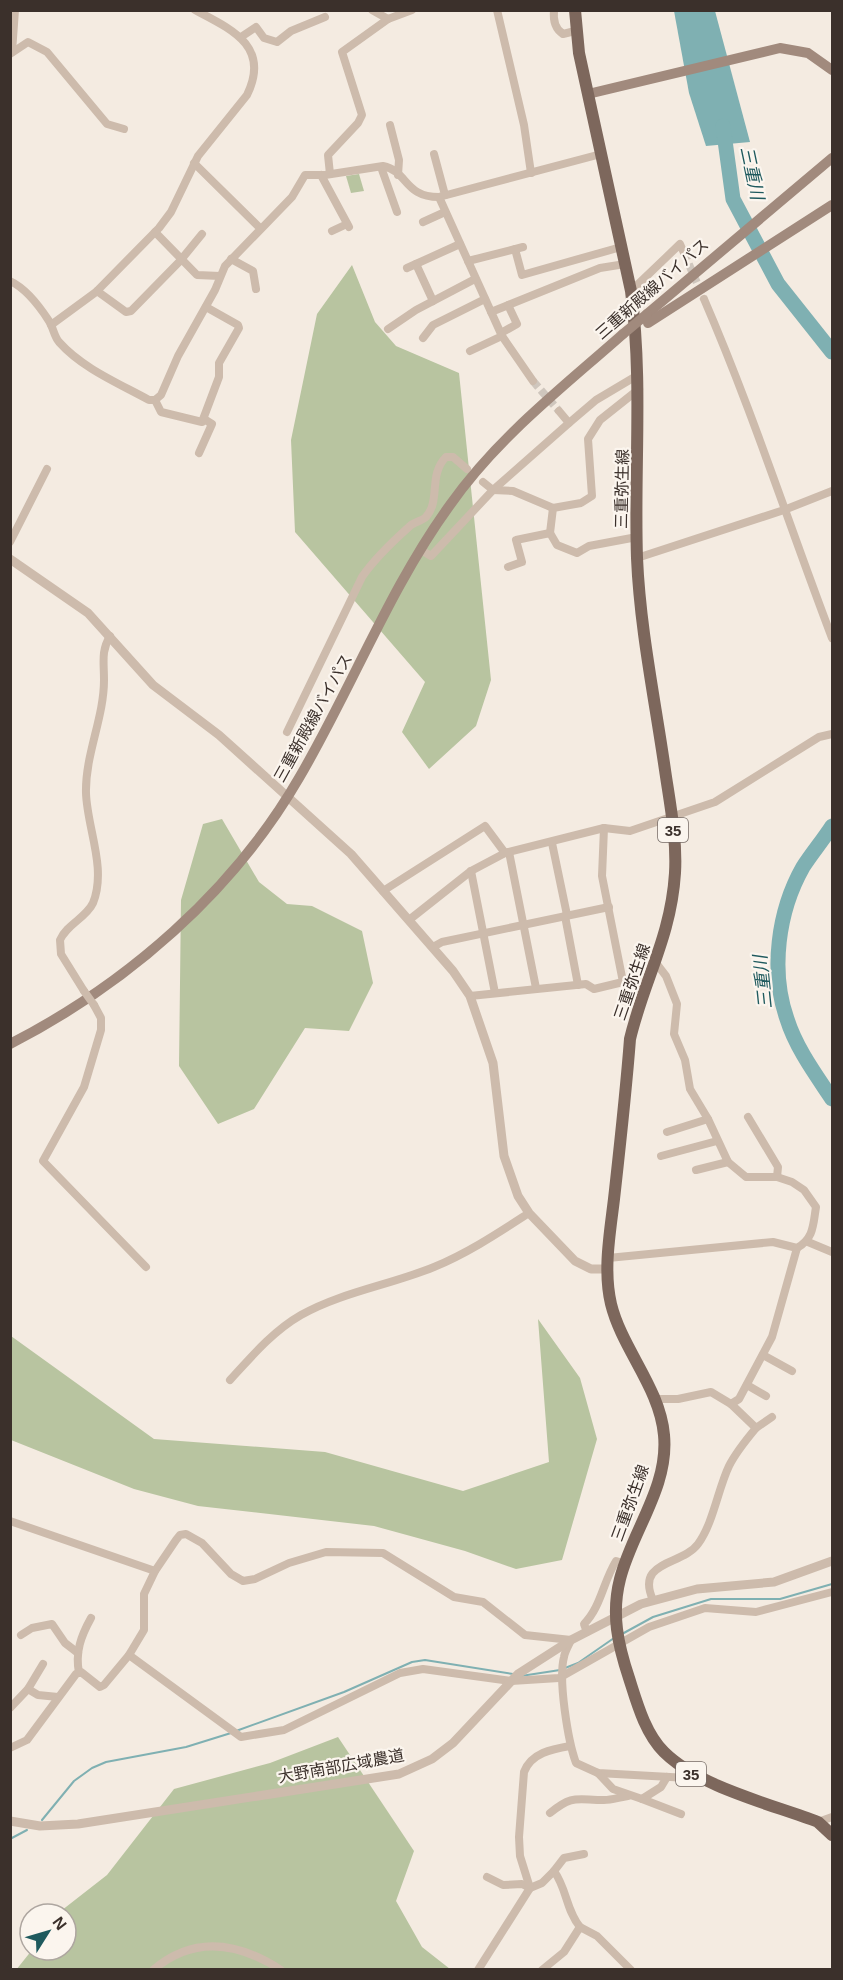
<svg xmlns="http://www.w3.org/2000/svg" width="843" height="1980" viewBox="0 0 843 1980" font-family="Arial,'Noto Sans JP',sans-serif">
<rect width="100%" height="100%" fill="#f4ebe1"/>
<!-- green -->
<g fill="#b8c4a0">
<path d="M 359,174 L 364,191 L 351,193 L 346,176 Z"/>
<path d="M 352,265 L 375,322 L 396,346 L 459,373 L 491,680 L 476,726 L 429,769 L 402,732 L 425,682 L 295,532 L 291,440 L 317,314 Z"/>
<path d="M 222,819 L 259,882 L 287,904 L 312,906 L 362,931 L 373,983 L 349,1031 L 305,1028 L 254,1109 L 218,1124 L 179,1066 L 181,900 L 203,824 Z"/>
<path d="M 538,1319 L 580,1378 L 597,1439 L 562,1560 L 516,1569 L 465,1551 L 374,1526 L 198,1506 L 134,1489 L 11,1440 L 11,1336 L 154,1439 L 325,1452 L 463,1491 L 549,1462 Z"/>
<path d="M 338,1737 L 414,1851 L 396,1901 L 422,1947 L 450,1969 L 16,1970 L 32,1950 L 66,1950 L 66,1914 L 57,1914 L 107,1875 L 174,1789 L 270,1763 Z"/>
</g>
<!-- water -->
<path fill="#7fb0b2" d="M 674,11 L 715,11 L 750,142 L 706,146 L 689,93 Z"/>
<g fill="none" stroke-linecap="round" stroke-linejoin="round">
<!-- stream -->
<g stroke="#7fb0b2" stroke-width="2">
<path d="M 622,1634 L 653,1617 L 711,1599 L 780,1599 L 832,1584"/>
<path d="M 565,1668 L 578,1663 L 614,1638"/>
<path d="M 521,1676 L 560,1670"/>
<path d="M 236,1731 L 344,1692 L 412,1662 L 425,1660 L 513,1674"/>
<path d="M 42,1820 L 74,1781 L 92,1768 L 106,1762 L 186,1747 L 231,1733"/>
<path d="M 10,1839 L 27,1830"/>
</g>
<!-- river -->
<g stroke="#7fb0b2" stroke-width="15">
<path d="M 723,126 L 733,199 L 778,284 L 832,352"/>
<path d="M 832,826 C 823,840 812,853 803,867 C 778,911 770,971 787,1019 C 796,1048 816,1075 832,1099"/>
</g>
<!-- minor-tunnel -->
<g stroke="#cfc6bd" stroke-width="8" stroke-dasharray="8 4" stroke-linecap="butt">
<path d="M 684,253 L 704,299"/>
<path d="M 533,381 L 559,411"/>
</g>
<!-- minor -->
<g stroke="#cdbbac" stroke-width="8">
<path d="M 372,10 L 388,19 L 412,10"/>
<path d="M 497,10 L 524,125 L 531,173"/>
<path d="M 554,10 C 553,20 555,29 563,34 L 575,31"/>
<path d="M 241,37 L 256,27 L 264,38 L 277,42 L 291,31 L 325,17"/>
<path d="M 12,52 L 15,10"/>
<path d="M 10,54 L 28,42 L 47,52 L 107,124 L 124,129"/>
<path d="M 390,125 L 399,160 L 398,175"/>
<path d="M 434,154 L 445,195"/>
<path d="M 194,163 L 260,228"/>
<path d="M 381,167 L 397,212"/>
<path d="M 330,174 L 328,155 L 358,123 L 362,115 L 342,52 L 388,19"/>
<path d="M 321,175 L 349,227"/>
<path d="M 439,197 L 502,336 L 470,351"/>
<path d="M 423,222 L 445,212"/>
<path d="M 332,231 L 347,224"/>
<path d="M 155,232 L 197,275 L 220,276"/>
<path d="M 515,249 L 522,275 L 621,247"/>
<path d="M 231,259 L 253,271 L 256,289"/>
<path d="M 468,261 L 523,247"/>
<path d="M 416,264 L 433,301"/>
<path d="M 407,268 L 460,244"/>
<path d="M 10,281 C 25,288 40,307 49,321 C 53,327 54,336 59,342 C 82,368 118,383 149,400 L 155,400 L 161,395 L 178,356 L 215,290 L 225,266 L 292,197 L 305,175 L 325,175 L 383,166 C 408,171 404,197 439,197 L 601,154"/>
<path d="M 97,291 L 126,312 L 131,311 L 180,261 L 202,234"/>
<path d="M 631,291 L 680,244 L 684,253"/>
<path d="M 704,299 C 752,410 789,525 832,638"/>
<path d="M 491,312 L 600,268 L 625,264"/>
<path d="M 51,325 L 96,292 L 159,228 L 171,212 L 198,156 L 247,95 C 271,46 231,29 195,10"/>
<path d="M 388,329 L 416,310 L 475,279"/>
<path d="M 501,333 L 517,324 L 508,305"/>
<path d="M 502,336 L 533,381"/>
<path d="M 423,338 L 433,325 L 485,299"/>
<path d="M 155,400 L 161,412 L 202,422 L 219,377 L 219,363 L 239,328 L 238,325 L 206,307"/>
<path d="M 559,411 L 569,423 L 596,400 L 638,375"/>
<path d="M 199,453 L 212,424 L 204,419"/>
<path d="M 483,482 L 493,490 L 513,491 L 553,508"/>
<path d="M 550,533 L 553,508 L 581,503 L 592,496 L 588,439 L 600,420 L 639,389"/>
<path d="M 10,542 L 47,469"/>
<path d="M 421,550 L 431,556 L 493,490 L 569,423"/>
<path d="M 637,558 L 784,510 L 832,491"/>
<path d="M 508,567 L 522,562 L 516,540 L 550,533 L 557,545 L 577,553 L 589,546 L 637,537"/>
<path d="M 287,732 L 362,577 C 375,558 392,542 410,526 C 414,522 422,521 426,517 C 441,500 428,475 446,457 L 453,457 L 467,469"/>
<path d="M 604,828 L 602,876 L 623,982"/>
<path d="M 552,843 L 567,915"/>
<path d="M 509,852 L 536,988"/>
<path d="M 471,871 L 495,993"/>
<path d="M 383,891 L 485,826 L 505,853"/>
<path d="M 565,916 L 578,985"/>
<path d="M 409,920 L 471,871 L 505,853 L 604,828 L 630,831 L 715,802 L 819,737 L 832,734"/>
<path d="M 433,947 L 442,942 L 609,907"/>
<path d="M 84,991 L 61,954 L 60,940 C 67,924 86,918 93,903 C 107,868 87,828 86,793 C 85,755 104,718 104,680 C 104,662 101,651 110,636"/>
<path d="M 470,996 L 586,984 L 594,989 L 623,982 L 645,991"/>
<path d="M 94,1005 L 101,1018 L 101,1030 L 84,1087 L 43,1161 L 146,1267"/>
<path d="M 748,1117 L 778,1167 L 777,1177"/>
<path d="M 667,1132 L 708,1119"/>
<path d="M 661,1156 L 717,1141"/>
<path d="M 696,1170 L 728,1162"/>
<path d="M 808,1242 L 832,1252"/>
<path d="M 608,1258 L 773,1242 L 797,1248 C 814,1238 813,1225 816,1207 L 804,1190 L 792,1182 L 777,1177 L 746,1177 L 728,1162 L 708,1119 L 690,1089 L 685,1060 L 674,1034 L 677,1004 L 666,976 L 656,963"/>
<path d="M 763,1355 L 792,1371"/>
<path d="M 230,1380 C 251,1357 273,1331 301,1315 C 342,1292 390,1285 434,1267 C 468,1253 498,1233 529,1213"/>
<path d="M 747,1385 L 766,1396"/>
<path d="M 653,1399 L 678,1399 L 711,1392 L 731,1404 L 739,1399 L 772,1337 L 797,1248"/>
<path d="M 731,1404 L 756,1428 L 772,1417"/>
<path d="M 10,1521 L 155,1571"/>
<path d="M 653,1600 C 635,1560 682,1566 698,1544 C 713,1524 718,1489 729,1466 C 736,1452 746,1440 756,1428"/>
<path d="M 587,1632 L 584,1624 C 601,1607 603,1582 616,1561 L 625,1564"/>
<path d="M 21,1635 L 32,1628 L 52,1624 L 65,1643 L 78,1653"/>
<path d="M 129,1655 L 241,1737 L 284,1730 L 400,1673 L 423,1669 L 511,1681 L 559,1678 L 649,1627 L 705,1608 L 756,1612 L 832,1592"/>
<path d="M 79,1673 C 75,1652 81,1636 91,1618"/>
<path d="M 28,1689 L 38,1695 L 58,1697"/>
<path d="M 10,1708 L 28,1689 L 43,1664"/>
<path d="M 10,1748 L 27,1740 L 76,1674 L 81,1672 L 100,1687 L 104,1685 L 129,1655 L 144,1630 L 144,1594 L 155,1571 L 176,1540 L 180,1535 L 186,1534 L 202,1543 L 231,1574 L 243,1581 L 255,1579 L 289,1563 L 326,1552 L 383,1553 L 454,1597 L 483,1602 L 525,1635 L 571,1640 C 569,1645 565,1651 564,1657 C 558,1680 568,1741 576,1763 L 598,1773 L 688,1778 L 690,1774"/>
<path d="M 598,1773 L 613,1789 L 642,1799 L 661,1787 L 667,1777"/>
<path d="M 642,1799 L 681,1814"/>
<path d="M 550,1813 C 573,1794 577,1800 604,1800 C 612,1800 620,1797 628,1796"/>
<path d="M 818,1822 L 832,1817"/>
<path d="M 554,1871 L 564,1858 L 584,1854"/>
<path d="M 487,1877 L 503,1885 L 522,1884 L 530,1888 L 542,1883 L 554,1871 C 567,1889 566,1910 580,1927"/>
<path d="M 153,1970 C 194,1935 238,1942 281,1970"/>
<path d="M 478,1970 L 530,1888 L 520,1856 L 519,1837 L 524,1772 C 531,1753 552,1749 570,1746"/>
<path d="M 542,1970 L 564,1952 L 580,1927 L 597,1936 L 631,1970"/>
</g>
<!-- tertiary -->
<g stroke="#cdbbac" stroke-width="9">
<path d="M 10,559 L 88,613 L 153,685 L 219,735 L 351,854 L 453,971 L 470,996 L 493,1063 L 504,1156 L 518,1196 L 529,1213 L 575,1261 L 591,1269 L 607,1269"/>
<path d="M 10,1821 L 40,1826 L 78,1824 L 399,1774 L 432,1759 L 453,1743 L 518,1674 L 571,1640 L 641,1604 L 697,1589 L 774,1582 L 832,1561"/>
</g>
<!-- secondary -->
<g stroke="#a18a7d" stroke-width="10">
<path d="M 588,94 L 780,48 L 808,53 L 832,70"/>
<path d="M 647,314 L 832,158"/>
<path d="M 648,323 L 832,205"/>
<path d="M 10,1044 C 127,984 233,892 299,778 C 352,688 389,589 450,505 C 498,437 562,388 623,334"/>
</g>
<!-- primary -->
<path stroke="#7d675c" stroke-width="12" d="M 575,10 L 579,53 L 631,291 C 643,381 634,469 637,558 C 640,629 655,700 665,770 C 670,804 677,839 675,873 C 671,937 644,980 630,1039 C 626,1092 620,1145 614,1199 C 610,1233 603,1270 611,1304 C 622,1349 660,1388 664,1435 C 669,1487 632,1531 620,1579 C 611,1614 618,1645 629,1678 C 637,1703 645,1733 664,1752 C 699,1787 771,1804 818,1822 L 832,1835"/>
<!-- minor-bridge -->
<path stroke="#cdbbac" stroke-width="8" d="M 84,991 L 94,1005"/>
<!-- secondary-bridge -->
<path stroke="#a18a7d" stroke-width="10" d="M 623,334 L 647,314"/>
</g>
<g text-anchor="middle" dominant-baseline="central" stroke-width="4.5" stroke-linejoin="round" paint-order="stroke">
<!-- shield labels -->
<g fill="#fbf5ee" stroke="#756b66" stroke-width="1.5">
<rect x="658" y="818" width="30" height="24" rx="4.5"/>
<rect x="676" y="1762" width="30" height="24" rx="4.5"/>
</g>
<g font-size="15" font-weight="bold" fill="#3b302b">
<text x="673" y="830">35</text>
<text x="691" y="1774">35</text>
</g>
<!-- street labels -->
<g font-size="16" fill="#3b302b" stroke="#fbf5ee">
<text transform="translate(652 289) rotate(-41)">三重新殿線バイパス</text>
<text transform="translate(622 489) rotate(-89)">三重弥生線</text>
<text transform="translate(313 718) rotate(-61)">三重新殿線バイパス</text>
<text transform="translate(632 982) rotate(-71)">三重弥生線</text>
<text transform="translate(630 1503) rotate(-70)">三重弥生線</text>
<text transform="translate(341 1766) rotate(-10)">大野南部広域農道</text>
</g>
<!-- water labels -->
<g font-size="18" font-style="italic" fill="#1f5a5e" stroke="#fbf5ee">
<text transform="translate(752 173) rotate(78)">三重川</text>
<text transform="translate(763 982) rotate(-96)">三重川</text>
</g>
</g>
<!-- border -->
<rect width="843" height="1980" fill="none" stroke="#3b302b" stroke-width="24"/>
<!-- north arrow -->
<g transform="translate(48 1932) rotate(53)"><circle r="28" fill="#fbf5ee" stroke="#aea6a0" stroke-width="1.5"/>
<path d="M0-4.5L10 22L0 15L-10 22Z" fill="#1f5a5e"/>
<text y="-9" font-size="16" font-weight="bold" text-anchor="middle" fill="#3b302b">N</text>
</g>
</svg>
